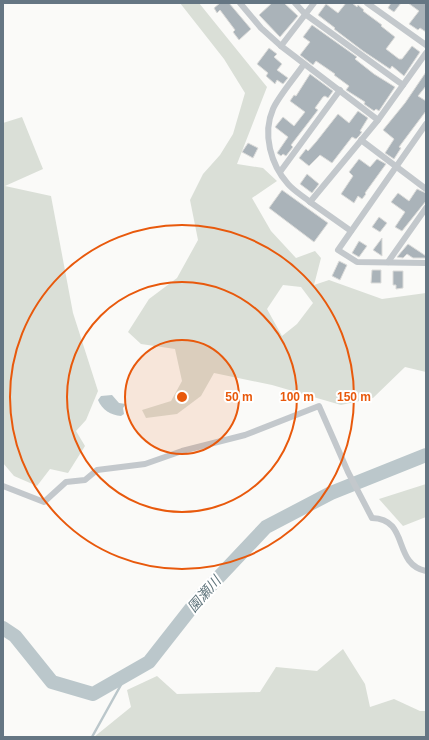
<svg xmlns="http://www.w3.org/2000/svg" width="429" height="740" viewBox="0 0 429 740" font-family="Arial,'Noto Sans JP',sans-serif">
<rect width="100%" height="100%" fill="#fafaf8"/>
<!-- green -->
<g fill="#dadfd7" fill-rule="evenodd">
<path d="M 180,3 L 199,3 L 267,87 L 237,164 L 263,168 L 277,181 L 252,198 L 271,231 L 296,258 L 315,251 L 321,258 L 314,285 L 329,280 L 382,299 L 426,293 L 426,372 L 405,367 L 373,398 L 341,405 L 272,385 L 214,373 L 201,396 L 177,414 L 146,418 L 142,410 L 171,401 L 182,381 L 175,349 L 141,344 L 128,332 L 149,299 L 177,278 L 198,240 L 190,200 L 203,174 L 220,155 L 233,134 L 245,93 L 224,59 ZM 283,285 L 301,287 L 313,303 L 297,324 L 282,336 L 267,309 Z"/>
<path d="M 22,117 L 43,169 L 5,186 L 51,196 L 73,313 L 98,391 L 86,420 L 76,431 L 85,446 L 68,473 L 50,469 L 37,486 L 14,476 L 3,463 L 3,123 Z"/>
<path d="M 426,484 L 426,517 L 403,526 L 379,499 Z"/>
<path d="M 343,649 L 365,684 L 370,707 L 394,699 L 420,711 L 426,711 L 426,737 L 94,737 L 131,707 L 127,690 L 157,676 L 177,694 L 260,692 L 276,667 L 317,671 Z"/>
</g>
<!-- water -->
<path fill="#bbc7cb" d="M 112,395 L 119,403 L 126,404 L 123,408 L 124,414 L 121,416 C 111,415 102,410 98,400 L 101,396 Z"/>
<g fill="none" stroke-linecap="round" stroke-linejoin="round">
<!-- stream -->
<path stroke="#bbc7cb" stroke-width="2.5" d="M 92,737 L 127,674"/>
<!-- river -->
<path stroke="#bbc7cb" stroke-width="14" d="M 3,628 L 15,636 L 52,682 L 93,694 L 149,662 L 200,597 L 266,527 L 331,493 L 426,455"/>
</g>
<!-- building -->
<g fill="#aab3b9" stroke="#dcdcda">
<path d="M 220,3 L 229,3 L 251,29 L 239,40 L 233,32 L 235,30 L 220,10 L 217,13 L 214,8 Z"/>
<path d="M 272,3 L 284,3 L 298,16 L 280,37 L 259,15 Z"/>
<path d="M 346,3 L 352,3 L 357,7 L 358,5 L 364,10 L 363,11 L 382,25 L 381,26 L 395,37 L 386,49 L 399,59 L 402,59 L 412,46 L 420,52 L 404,76 L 392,66 L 390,69 L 363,51 L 334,29 L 335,28 L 318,15 L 326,4 L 338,13 Z"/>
<path d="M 391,3 L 401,3 L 394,12 L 388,8 Z"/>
<path d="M 408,3 L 426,3 L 426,32 L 420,28 L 418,30 L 409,24 L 419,11 Z"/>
<path d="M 312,25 L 357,57 L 355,59 L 374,74 L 395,87 L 379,111 L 376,109 L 374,111 L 364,104 L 365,102 L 346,90 L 349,86 L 334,75 L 335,74 L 316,61 L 313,65 L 300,55 L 310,42 L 303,37 Z"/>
<path d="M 269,48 L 277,54 L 274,57 L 282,64 L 277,70 L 288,78 L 283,84 L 277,80 L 275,84 L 266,76 L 268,73 L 257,64 Z"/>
<path d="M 426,72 L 426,86 L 418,96 L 426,101 L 426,111 L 399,147 L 401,148 L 394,159 L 385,153 L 394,139 L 383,130 L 405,103 Z"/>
<path d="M 310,74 L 333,91 L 328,98 L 325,96 L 323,97 L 315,108 L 318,110 L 291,145 L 293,147 L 286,156 L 283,154 L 281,156 L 277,153 L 288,137 L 275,127 L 283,117 L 294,126 L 305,112 L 290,101 L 294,95 L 296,96 Z"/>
<path d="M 358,111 L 368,118 L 360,131 L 362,132 L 359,136 L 356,139 L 352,137 L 332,163 L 320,155 L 309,166 L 299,158 L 306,149 L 308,151 L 316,142 L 338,114 L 349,123 Z"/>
<path d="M 248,143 L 258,148 L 253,158 L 242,152 Z"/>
<path d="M 359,159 L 370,167 L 377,159 L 386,164 L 365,193 L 366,194 L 362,199 L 358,196 L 354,203 L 341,194 L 353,176 L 349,172 Z"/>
<path d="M 307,174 L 319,184 L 312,193 L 300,184 Z"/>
<path d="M 417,189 L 426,193 L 426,201 L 402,231 L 395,227 L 405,212 L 391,202 L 398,193 L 409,201 Z"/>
<path d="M 282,190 L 328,223 L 314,242 L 269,208 Z"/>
<path d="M 379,217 L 387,223 L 380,232 L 372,227 Z"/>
<path d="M 382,238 L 382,256 L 373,250 Z"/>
<path d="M 359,241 L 367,246 L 359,257 L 352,253 Z"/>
<path d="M 408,244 L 426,256 L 426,258 L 413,258 L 407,254 L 403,258 L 397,257 Z"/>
<path d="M 339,261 L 347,265 L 340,280 L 332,276 Z"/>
<path d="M 372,270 L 381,270 L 381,283 L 371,283 Z"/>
<path d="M 393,271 L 403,271 L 403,288 L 396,289 L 396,285 L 393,285 Z"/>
</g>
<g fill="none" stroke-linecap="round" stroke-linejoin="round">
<!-- street -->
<g stroke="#c3c8cc" stroke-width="6">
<path d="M 240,3 L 261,28 L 281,46"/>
<path d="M 295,3 L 305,14 L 403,85"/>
<path d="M 314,3 L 281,46 L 378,120 L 310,202 L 351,231"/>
<path d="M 367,3 L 426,45"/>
<path d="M 304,64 C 296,76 278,97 273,109 C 262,134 271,165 288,184 C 294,191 303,196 310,202"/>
<path d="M 378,120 L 426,53"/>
<path d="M 426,124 L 338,250 L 357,262 L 426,263"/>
<path d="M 361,140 L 426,189"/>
<path d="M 280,172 L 340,90"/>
<path d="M 388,262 L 426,208"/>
<path d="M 3,486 L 44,502 L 66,482 L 85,480 L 97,470 L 145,464 L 182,451 L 245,435 L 319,406 L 348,472 L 372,518 C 410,519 392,564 426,571"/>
</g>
</g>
<!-- distance rings -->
<circle cx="182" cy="397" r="57" fill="#e8590c" fill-opacity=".12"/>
<g fill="none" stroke="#e8590c" stroke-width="2">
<circle cx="182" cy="397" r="57"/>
<circle cx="182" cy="397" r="115"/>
<circle cx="182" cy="397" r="172"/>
</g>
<g text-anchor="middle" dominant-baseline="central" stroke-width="4" stroke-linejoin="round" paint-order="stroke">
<!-- water labels -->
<g font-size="14" font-style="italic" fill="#60757c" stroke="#fff">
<text transform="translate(204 594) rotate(-49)">園瀬川</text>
</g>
</g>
<circle cx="182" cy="397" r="6" fill="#e8590c" stroke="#fff" stroke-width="2"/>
<g font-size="12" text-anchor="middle" font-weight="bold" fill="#e8590c" stroke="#fff" stroke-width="4" stroke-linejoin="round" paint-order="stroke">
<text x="239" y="401">50 m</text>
<text x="297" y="401">100 m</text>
<text x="354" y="401">150 m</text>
</g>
<!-- border -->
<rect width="429" height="740" fill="none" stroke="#657683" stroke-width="8"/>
</svg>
